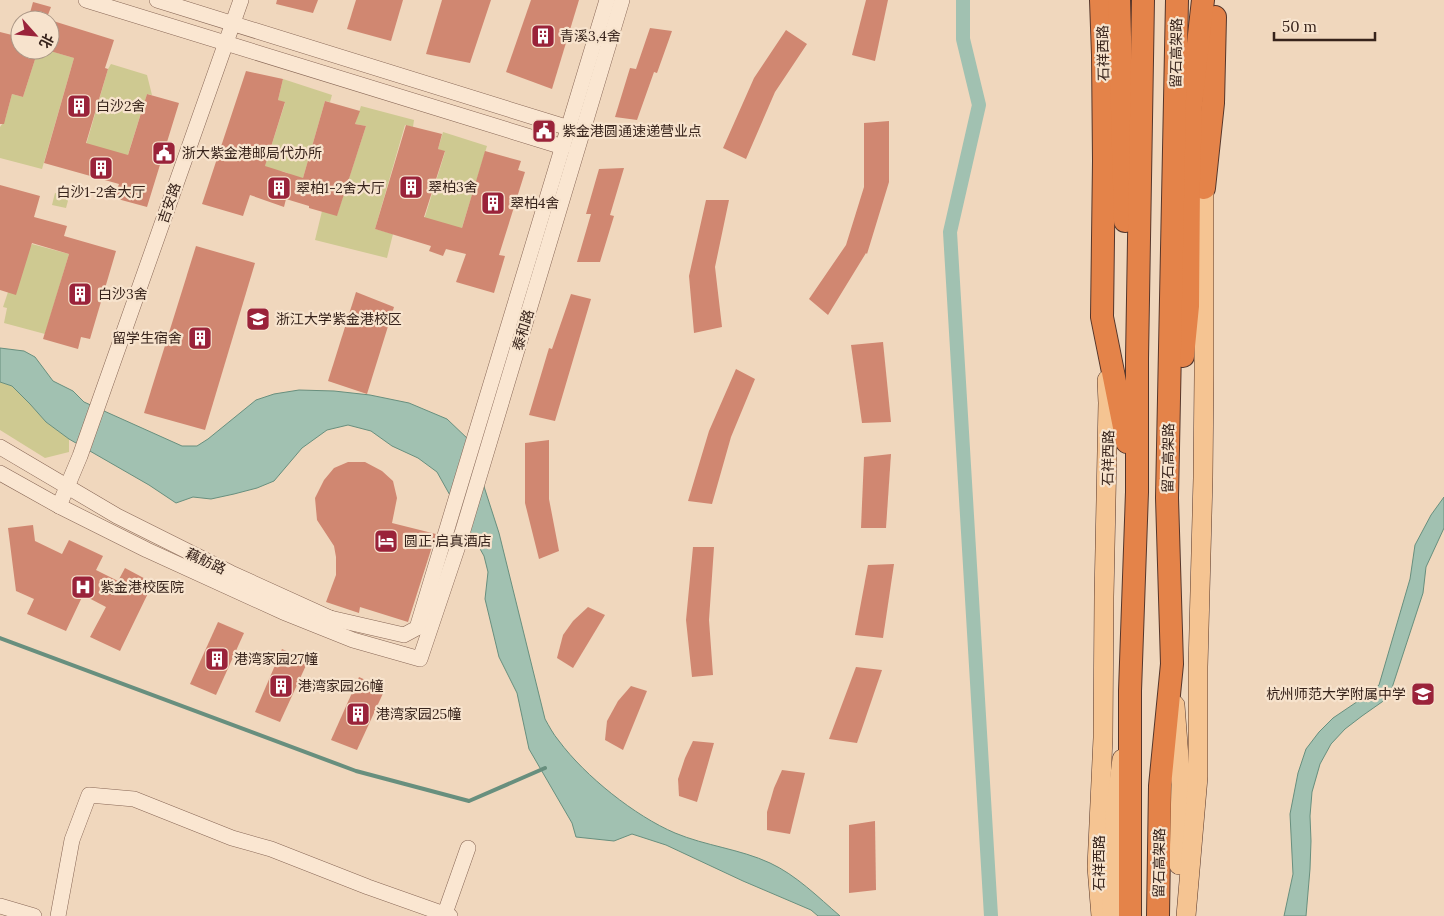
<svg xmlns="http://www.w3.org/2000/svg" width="1444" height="916" viewBox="0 0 1444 916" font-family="Lora,'Noto Sans SC',serif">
<rect width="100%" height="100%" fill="#f0d7bd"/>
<!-- green -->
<g fill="#cec991">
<path d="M 38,50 L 47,50 L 74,58 L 42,169 L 0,158 L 0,127 L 5,120 L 12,94 L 23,97 Z"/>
<path d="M 111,64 L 147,75 L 152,95 L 147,94 L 125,164 L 84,152 L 108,69 Z"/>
<path d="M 283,79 L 332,95 L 330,102 L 325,101 L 301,185 C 289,170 282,169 263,172 L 285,103 L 278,100 Z"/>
<path d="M 361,106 L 414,120 L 413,127 L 405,125 L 375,229 L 393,234 L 387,258 L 315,240 L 322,211 L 337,215 L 366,126 L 355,124 Z"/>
<path d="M 443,132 L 487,146 L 460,234 L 423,223 L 445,152 L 438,149 Z"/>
<path d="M 55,193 L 69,197 L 66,208 L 52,205 Z"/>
<path d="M 32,244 L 69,254 L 45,334 L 4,323 L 7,308 L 3,307 L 8,292 Z"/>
<path d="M 0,382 L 12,386 L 30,404 L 46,422 L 69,439 L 69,452 L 45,458 L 0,430 Z"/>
</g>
<!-- water -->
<g fill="#a1c1b1" stroke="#688f7e">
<path d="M 0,348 L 24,351 L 35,357 L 53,381 L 73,391 L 84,402 L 182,446 L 197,446 L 208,439 L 256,400 L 274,394 L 299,390 L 334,391 L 370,395 L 409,403 L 447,419 L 469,440 L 499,533 L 545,719 C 549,726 553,734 559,741 C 585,776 635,816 675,833 C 706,846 740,849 770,863 C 796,875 818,897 840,916 L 818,916 L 811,910 L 743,881 L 666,845 L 632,834 L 614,841 L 576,837 L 572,823 L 529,749 L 517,693 L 499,657 L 485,599 L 488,572 L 484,556 L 437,472 L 418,458 L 392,446 L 371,431 L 348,425 L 327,430 L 302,448 L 274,481 L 257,488 L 234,494 L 211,499 L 193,497 L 176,503 L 149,485 L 69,439 L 46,422 L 30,404 L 12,386 L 0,382 Z"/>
<path d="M 1444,497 L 1444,528 L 1426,567 L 1423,593 L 1389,697 L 1362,716 L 1345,729 L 1331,744 L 1320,764 L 1312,792 L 1310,816 L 1311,841 L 1310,869 L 1306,916 L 1284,916 L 1293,874 L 1290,814 L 1298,773 L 1306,749 L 1319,732 L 1333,718 L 1370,693 L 1379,685 L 1410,579 L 1415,545 L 1431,515 Z"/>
</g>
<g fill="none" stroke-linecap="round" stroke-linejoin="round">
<!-- stream -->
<path stroke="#688f7e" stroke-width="4" d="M 0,638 L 356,771 L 469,801 L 545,768"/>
<!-- canal -->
<path stroke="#a1c1b1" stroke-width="14" d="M 963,0 L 963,39 L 979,105 L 950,232 L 991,916"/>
</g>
<!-- building -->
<g fill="#d08771">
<path d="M 277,0 L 318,0 L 313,13 L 276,4 Z"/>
<path d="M 356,0 L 403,0 L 391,41 L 347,29 Z"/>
<path d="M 442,0 L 491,0 L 470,63 L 426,54 Z"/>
<path d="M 531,0 L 579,0 L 552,89 L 506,72 Z"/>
<path d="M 866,0 L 888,0 L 875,61 L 852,55 Z"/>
<path d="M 33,2 L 51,7 L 46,20 L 28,20 Z"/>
<path d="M 50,20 L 114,40 L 105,68 L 108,69 L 86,143 L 128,155 L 147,94 L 179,103 L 147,207 L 114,198 L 119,184 L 44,163 L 74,58 L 50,51 Z"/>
<path d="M 650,28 L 672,31 L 657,73 L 654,72 L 637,120 L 615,117 L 630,68 L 636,69 Z"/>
<path d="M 786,30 L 807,44 L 775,92 L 746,159 L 723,148 L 754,78 Z"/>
<path d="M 0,32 L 20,37 L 20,50 L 38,50 L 23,97 L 12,94 L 4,124 L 0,124 Z"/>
<path d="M 246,71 L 283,79 L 278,100 L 285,102 L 265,166 L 303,178 L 325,101 L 360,111 L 355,124 L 366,126 L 337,216 L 309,208 L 309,206 L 286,199 L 284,207 L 250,195 L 243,216 L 202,204 Z"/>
<path d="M 889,121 L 889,182 L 867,254 L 866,253 L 828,315 L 809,299 L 846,245 L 864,187 L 864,123 Z"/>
<path d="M 406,125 L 442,134 L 438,149 L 445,151 L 424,217 L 462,228 L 485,151 L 521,161 L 518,170 L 525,172 L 499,255 L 505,256 L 494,293 L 456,282 L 466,254 L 446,249 L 443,256 L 429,251 L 431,246 L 375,229 Z"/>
<path d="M 624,168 L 610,215 L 614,216 L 600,262 L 577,262 L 591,214 L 586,214 L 599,169 Z"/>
<path d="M 0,185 L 40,196 L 34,217 L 67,226 L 64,236 L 116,251 L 90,339 L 81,337 L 78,349 L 43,339 L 69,254 L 32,243 L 16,295 L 0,290 Z"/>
<path d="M 706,200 L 729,200 L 715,267 L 722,327 L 694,333 L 689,276 Z"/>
<path d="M 196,246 L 255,263 L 205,430 L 144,413 Z"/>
<path d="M 356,292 L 394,307 L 367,394 L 328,381 Z"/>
<path d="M 571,294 L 591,299 L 555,421 L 529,415 L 549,348 L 552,349 Z"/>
<path d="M 883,342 L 891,422 L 862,423 L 851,345 Z"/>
<path d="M 736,369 L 755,379 L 731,437 L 712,504 L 688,501 L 709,431 Z"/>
<path d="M 549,440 L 549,499 L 559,551 L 539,559 L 525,503 L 525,443 Z"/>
<path d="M 891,454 L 886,528 L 861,528 L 864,457 Z"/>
<path d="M 348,462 L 365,462 L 382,471 L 393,481 L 397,498 L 392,523 L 436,534 L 408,622 L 360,607 L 359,613 L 326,602 L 336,575 L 336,557 L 334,546 L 317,520 L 315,498 L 324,480 L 334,468 Z"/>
<path d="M 33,525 L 35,541 L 62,554 L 69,540 L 103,556 L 96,570 L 118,581 L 125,568 L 153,583 L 120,651 L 90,637 L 106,607 L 83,595 L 66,631 L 27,614 L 34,599 L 16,591 L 8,528 Z"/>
<path d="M 693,547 L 714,547 L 709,620 L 713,675 L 692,677 L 686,620 Z"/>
<path d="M 894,564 L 883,638 L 855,635 L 868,565 Z"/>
<path d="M 588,607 L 605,615 L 573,668 L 557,658 L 563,635 L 573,621 Z"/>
<path d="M 218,622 L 244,633 L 216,695 L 190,684 Z"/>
<path d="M 282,649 L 308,661 L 280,722 L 255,712 Z"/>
<path d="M 856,667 L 882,670 L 857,743 L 829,739 Z"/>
<path d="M 359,677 L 385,689 L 357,750 L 331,740 Z"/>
<path d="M 631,686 L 647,691 L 623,750 L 605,740 L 607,721 L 618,701 Z"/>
<path d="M 693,741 L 714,743 L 697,802 L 679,796 L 678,779 L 685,758 Z"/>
<path d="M 782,770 L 805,773 L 790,834 L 767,830 L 767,812 L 774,788 Z"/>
<path d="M 875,821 L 876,890 L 849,893 L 849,825 Z"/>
</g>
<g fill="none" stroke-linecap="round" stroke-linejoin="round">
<!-- minor casing -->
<g stroke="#886756" stroke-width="16">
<g id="minor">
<path d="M 86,0 L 563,147"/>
<path d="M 157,0 L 569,128"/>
<path d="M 0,447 L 117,516 L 231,573 L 339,622"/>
<path d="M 0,473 L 59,506 L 147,550 L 283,612 L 353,640 L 420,659 L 461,537 L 622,0"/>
<path d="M 59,506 L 80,456 L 241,0"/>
<path d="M 330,618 L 404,635 L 417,628 L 607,0"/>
<path d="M 0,906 L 34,916"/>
<path d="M 58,916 L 72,840 L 89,795 L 134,799 L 232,838 L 271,849 L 368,887 L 450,916"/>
<path d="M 444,916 L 468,848"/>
</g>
</g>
<!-- major casing -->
<g stroke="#55362b" stroke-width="20">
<g id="major">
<path d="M 1175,705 L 1181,784 L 1179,865"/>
<path d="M 1101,916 L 1097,867 L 1103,738 L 1104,597 L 1108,403 L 1107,380"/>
<path d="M 1112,916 L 1115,814 L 1122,759"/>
<path d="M 1186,916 L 1198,777 L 1198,667 L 1203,478 L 1204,375 L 1204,174"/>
</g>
</g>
<!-- highway casing -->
<g stroke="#55362b" stroke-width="24">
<g id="highway">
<path d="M 1101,0 L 1103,55 L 1104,161 L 1102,317 L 1127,442"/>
<path d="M 1119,0 L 1125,221"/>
<path d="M 1204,188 L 1213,103 L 1215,17"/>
<path d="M 1183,356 L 1188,306 L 1189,182 L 1191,105 L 1203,0"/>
<path d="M 1130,916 L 1130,691 L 1137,492 L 1137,359 L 1143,0"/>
<path d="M 1158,916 L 1160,786 L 1172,664 L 1167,498 L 1177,0"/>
</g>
</g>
<!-- minor -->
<use href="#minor" stroke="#fae6d1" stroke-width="15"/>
<!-- major -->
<use href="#major" stroke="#f5c492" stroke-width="19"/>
<!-- highway -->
<use href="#highway" stroke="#e48349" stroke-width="22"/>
</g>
<!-- icons -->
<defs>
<g id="building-square" transform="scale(1.25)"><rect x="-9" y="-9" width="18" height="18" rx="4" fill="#9a233a" stroke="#f7e3cd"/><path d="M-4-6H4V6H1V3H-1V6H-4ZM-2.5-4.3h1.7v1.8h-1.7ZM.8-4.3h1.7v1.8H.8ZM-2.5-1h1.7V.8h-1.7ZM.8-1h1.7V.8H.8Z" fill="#fff"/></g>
<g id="civic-square" transform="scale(1.25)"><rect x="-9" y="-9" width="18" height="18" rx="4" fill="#9a233a" stroke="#f7e3cd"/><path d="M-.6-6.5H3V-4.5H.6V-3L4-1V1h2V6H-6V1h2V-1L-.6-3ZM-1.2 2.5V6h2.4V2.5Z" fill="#fff"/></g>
<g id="university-square" transform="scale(1.25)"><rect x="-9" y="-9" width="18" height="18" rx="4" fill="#9a233a" stroke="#f7e3cd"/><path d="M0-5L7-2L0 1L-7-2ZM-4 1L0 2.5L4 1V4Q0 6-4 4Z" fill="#fff"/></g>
<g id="hotel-square" transform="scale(1.25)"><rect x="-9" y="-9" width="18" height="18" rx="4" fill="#9a233a" stroke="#f7e3cd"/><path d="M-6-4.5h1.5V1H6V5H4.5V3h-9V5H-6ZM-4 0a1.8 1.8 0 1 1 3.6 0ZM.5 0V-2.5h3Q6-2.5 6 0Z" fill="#fff"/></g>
<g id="hospital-square" transform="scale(1.25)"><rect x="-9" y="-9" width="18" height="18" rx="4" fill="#9a233a" stroke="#f7e3cd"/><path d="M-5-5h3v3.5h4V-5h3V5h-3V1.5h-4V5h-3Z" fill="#fff"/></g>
<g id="school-square" transform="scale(1.25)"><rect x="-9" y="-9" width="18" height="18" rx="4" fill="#9a233a" stroke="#f7e3cd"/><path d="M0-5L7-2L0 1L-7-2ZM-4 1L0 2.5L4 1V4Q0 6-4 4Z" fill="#fff"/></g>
</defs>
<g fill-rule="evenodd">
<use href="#building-square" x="543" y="36"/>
<use href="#building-square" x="79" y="106"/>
<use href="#civic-square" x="544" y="131"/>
<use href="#civic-square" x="164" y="153"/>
<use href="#building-square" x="101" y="168"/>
<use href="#building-square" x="411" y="187"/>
<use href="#building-square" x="279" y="188"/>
<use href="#building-square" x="493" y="203"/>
<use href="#building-square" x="80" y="294"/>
<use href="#university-square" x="258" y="319"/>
<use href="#building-square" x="200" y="338"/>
<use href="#hotel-square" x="386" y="541"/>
<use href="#hospital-square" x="83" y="587"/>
<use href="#building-square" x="217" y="659"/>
<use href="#building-square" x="281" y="686"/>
<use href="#school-square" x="1423" y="694"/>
<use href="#building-square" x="358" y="714"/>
</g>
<g text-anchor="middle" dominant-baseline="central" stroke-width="4.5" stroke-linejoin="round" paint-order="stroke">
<!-- poi labels -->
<g font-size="14" fill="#37231b" stroke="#f7e3cd" text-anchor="start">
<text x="560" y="36">青溪3,4舍</text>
<text x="96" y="106">白沙2舍</text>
<text x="562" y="131">紫金港圆通速递营业点</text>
<text x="182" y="153">浙大紫金港邮局代办所</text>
<text x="428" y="187">翠柏3舍</text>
<text x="296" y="188">翠柏1-2舍大厅</text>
<text x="101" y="192" text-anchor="middle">白沙1-2舍大厅</text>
<text x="510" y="203">翠柏4舍</text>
<text x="98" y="294">白沙3舍</text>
<text x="276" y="319">浙江大学紫金港校区</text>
<text x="182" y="338" text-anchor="end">留学生宿舍</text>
<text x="404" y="541">圆正·启真酒店</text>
<text x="100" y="587">紫金港校医院</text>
<text x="234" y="659">港湾家园27幢</text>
<text x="298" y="686">港湾家园26幢</text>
<text x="1406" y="694" text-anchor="end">杭州师范大学附属中学</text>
<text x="376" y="714">港湾家园25幢</text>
</g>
<!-- street labels -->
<g font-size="14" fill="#37231b" stroke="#f7e3cd">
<text transform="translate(1103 53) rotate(-91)">石祥西路</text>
<text transform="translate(1176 53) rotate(-89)">留石高架路</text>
<text transform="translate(169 203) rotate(-71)">吉安路</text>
<text transform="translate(523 330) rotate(-73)">泰和路</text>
<text transform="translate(1108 458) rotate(-89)">石祥西路</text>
<text transform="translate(1168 458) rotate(-89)">留石高架路</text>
<text transform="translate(206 561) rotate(25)">藕舫路</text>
<text transform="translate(1099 863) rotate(-90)">石祥西路</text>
<text transform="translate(1159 863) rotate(-89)">留石高架路</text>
</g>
</g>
<!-- north arrow -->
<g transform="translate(35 35) rotate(117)"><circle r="24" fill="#f7e3cd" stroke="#aa9686"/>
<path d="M0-4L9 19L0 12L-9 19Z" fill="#9a233a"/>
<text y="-8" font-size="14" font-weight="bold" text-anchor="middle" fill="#37231b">北</text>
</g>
<!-- scale -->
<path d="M1274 32v8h101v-8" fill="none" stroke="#37231b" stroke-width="2.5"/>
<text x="1282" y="32" font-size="15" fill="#37231b" stroke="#f7e3cd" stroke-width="4" paint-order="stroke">50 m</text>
</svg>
